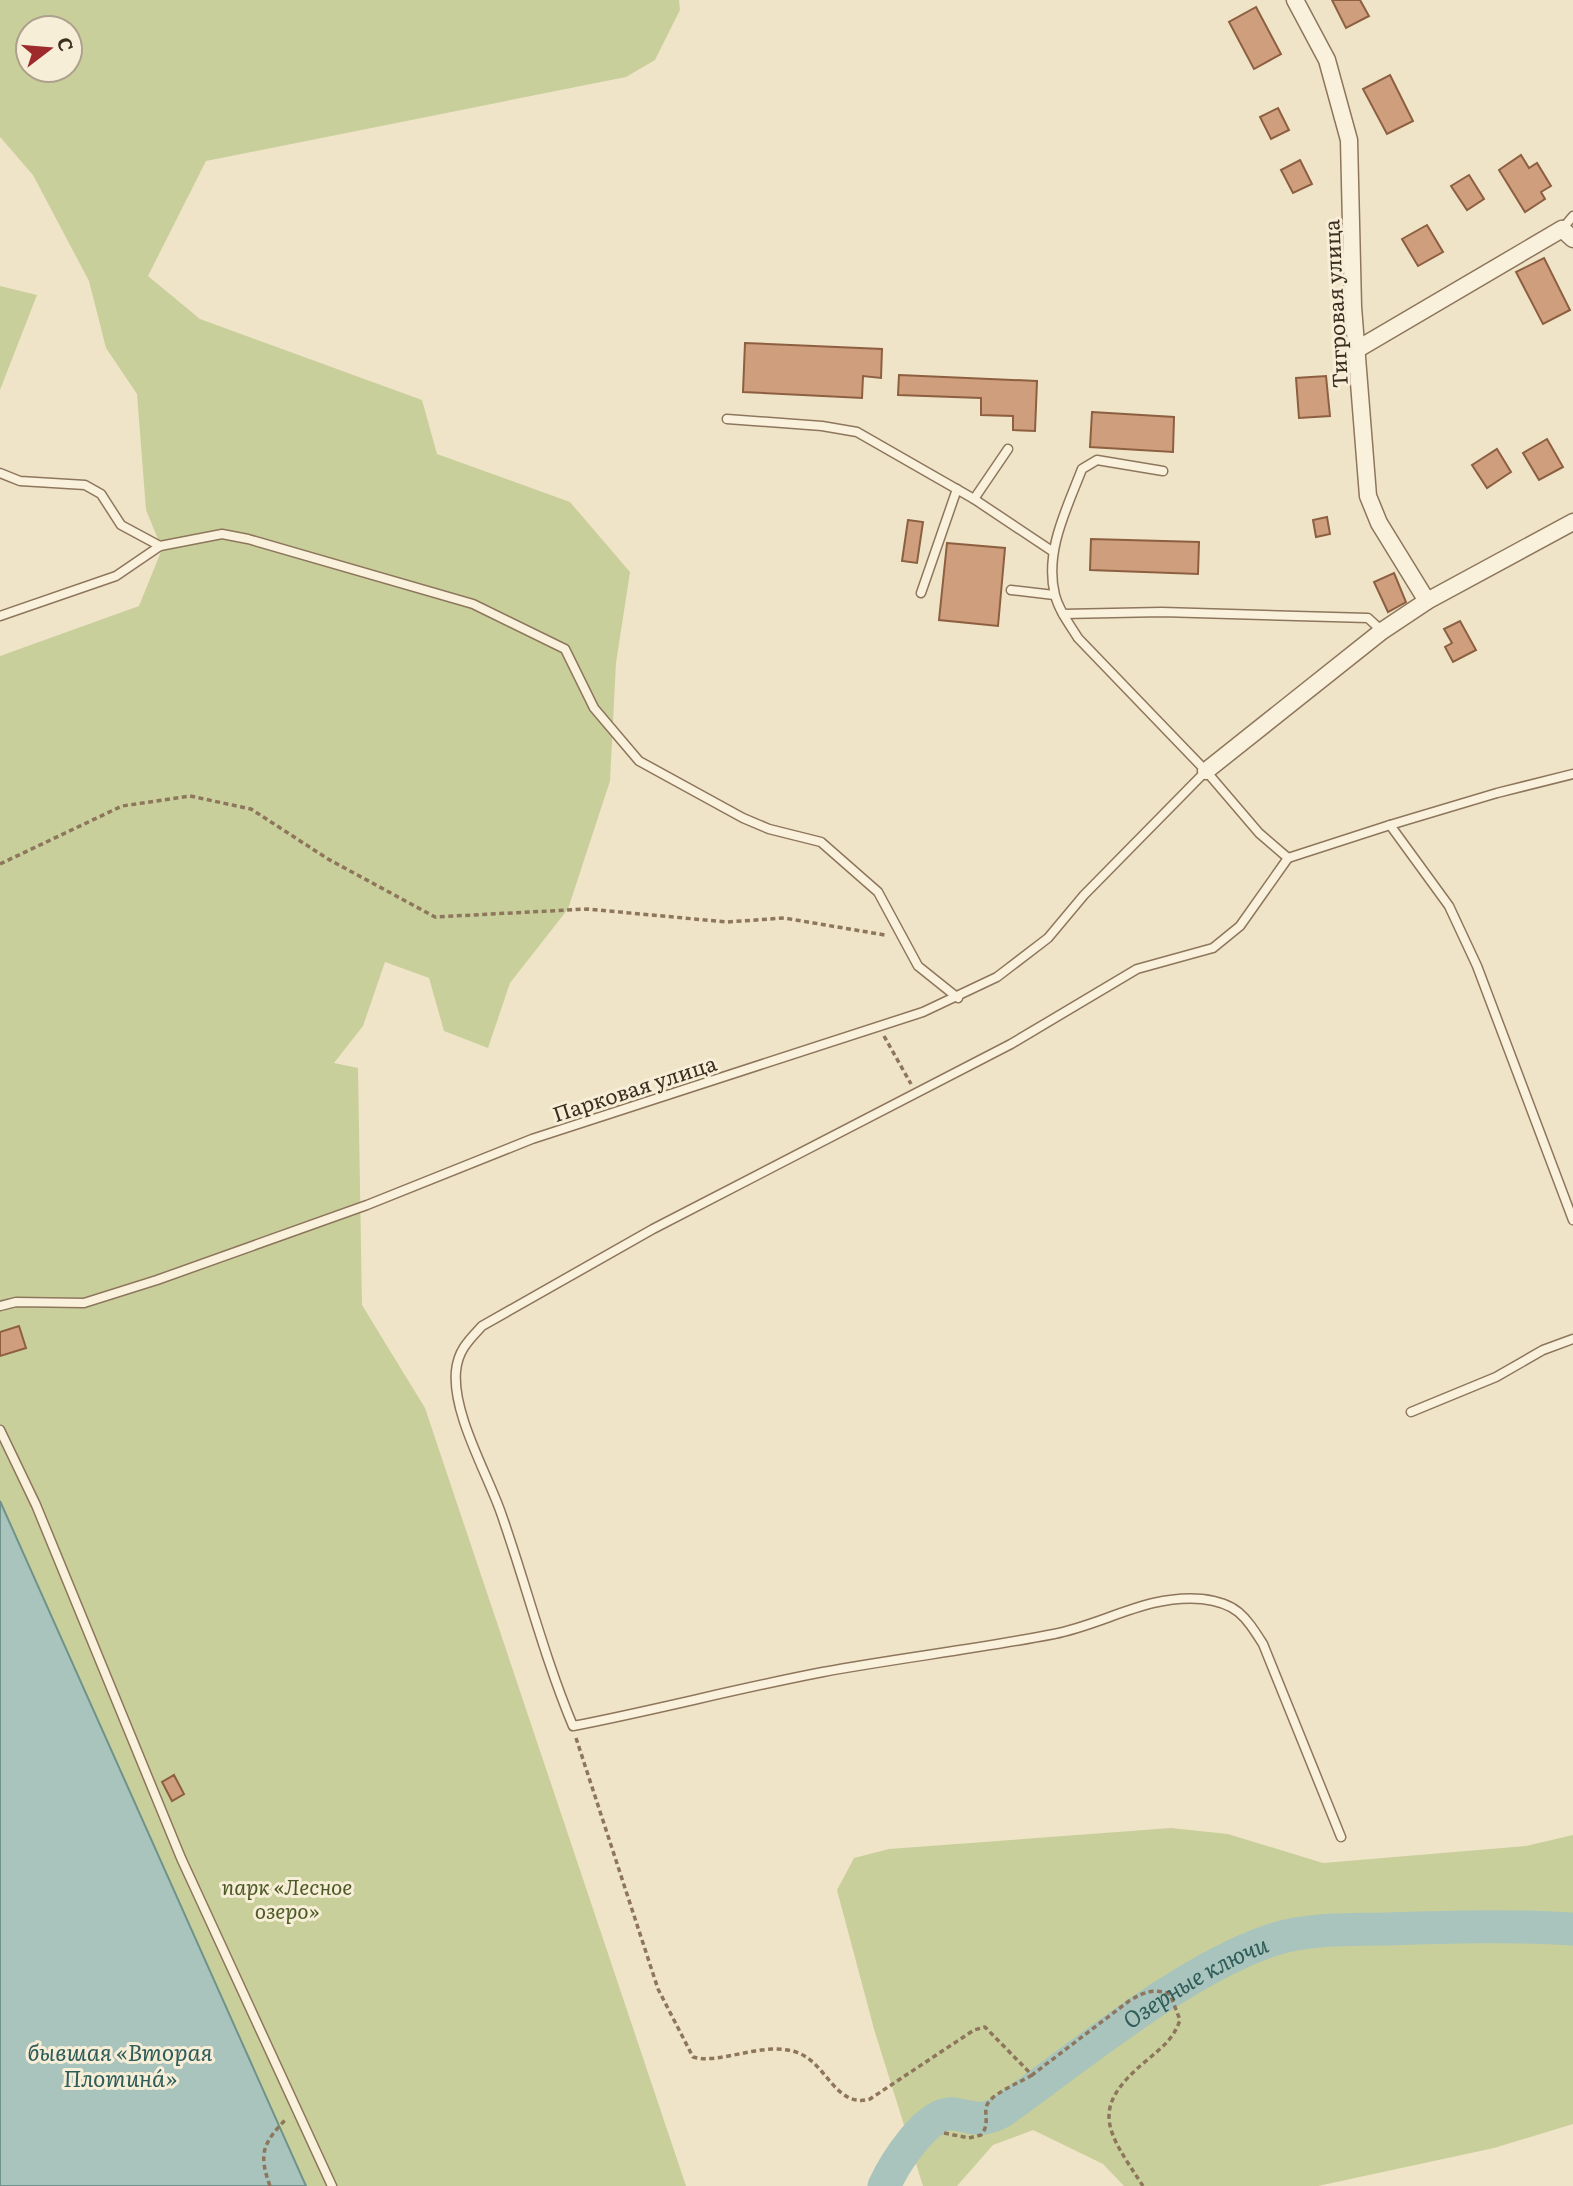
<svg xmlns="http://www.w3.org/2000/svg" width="1573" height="2186" viewBox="0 0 1573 2186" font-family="Literata,serif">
<rect width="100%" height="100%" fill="#f0e4c8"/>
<!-- green -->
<g fill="#c9cf9b" fill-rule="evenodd">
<path d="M 0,0 L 679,0 L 680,10 L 655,60 L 626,77 L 206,161 L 148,276 L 200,319 L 422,400 L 437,454 L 570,502 L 630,572 L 616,663 L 610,781 L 568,909 L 510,983 L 488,1048 L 444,1031 L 429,978 L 385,962 L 363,1026 L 334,1063 L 358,1068 L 362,1305 L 425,1408 L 686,2186 L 0,2186 L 0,656 L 139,606 L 162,549 L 146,510 L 137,394 L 106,348 L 89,281 L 33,175 L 0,137 ZM 28,28 L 70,28 L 70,70 L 28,70 Z"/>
<path d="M 0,286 L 37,295 L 0,390 Z"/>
<path d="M 1171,1828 L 1228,1834 L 1323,1863 L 1526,1846 L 1573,1835 L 1573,2124 L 1494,2148 L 1318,2186 L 1124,2186 L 1103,2164 L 1033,2130 L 993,2145 L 957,2186 L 923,2186 L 874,2029 L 837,1890 L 854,1858 L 889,1849 Z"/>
</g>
<!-- water -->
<path fill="#a9c4bc" stroke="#6f938a" stroke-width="2" d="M 0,1501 L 306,2186 L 0,2186 Z"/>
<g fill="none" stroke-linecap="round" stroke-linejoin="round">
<!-- river -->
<path stroke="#a9c4bc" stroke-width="33" id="s1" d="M 884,2186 C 894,2165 927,2110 954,2114 C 976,2117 979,2123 1001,2112 C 1080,2056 1185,1968 1275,1939 C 1310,1928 1350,1930 1387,1929 C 1449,1927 1511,1925 1573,1929"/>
</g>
<!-- building -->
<g fill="#cf9f7d" stroke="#8d5f41" stroke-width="2">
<path d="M 1332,0 L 1360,0 L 1369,16 L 1346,28 Z"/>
<path d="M 1256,7 L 1281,54 L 1254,69 L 1229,22 Z"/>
<path d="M 1390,75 L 1413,121 L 1387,134 L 1363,89 Z"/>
<path d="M 1278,108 L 1289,130 L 1271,139 L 1260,117 Z"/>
<path d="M 1521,155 L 1529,168 L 1537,163 L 1551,186 L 1541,192 L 1545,199 L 1525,212 L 1499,170 Z"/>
<path d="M 1300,160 L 1312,184 L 1293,193 L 1281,170 Z"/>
<path d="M 1469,175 L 1484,199 L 1467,210 L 1451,186 Z"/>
<path d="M 1427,225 L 1443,252 L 1418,266 L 1402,239 Z"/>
<path d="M 1544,258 L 1570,310 L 1543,324 L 1516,272 Z"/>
<path d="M 745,343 L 882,349 L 881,378 L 863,376 L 862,398 L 743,392 Z"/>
<path d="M 899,375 L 1037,381 L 1035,431 L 1013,430 L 1013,416 L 981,415 L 981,398 L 898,395 Z"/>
<path d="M 1326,376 L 1330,416 L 1299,418 L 1296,378 Z"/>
<path d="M 1092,412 L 1174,417 L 1173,452 L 1090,447 Z"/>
<path d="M 1547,439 L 1563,467 L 1539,480 L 1523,453 Z"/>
<path d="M 1497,449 L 1511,472 L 1487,488 L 1472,465 Z"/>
<path d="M 1327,517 L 1330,534 L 1316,537 L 1313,520 Z"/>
<path d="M 908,520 L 923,522 L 917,563 L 902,561 Z"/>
<path d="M 1091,539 L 1199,542 L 1198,574 L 1090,570 Z"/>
<path d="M 947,543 L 1005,548 L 998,626 L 939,620 Z"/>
<path d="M 1394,573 L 1406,602 L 1388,612 L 1374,582 Z"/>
<path d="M 1460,621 L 1476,650 L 1453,662 L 1445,647 L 1452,643 L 1444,629 Z"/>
<path d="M 19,1326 L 26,1348 L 0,1356 L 0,1332 Z"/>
<path d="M 174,1775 L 184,1794 L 172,1801 L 162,1782 Z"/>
</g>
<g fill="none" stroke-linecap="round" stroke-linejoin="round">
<!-- service casing -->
<g stroke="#8d765c" stroke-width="11">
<g id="service">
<path d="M 1562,229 L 1573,216"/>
<path d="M 727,419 L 822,426 L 857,432 L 974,499 L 1052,551"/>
<path d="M 1163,471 L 1097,460 L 1082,469 C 1067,508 1044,552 1055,595 C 1059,611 1070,625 1078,638 L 1206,771 L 1259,833 L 1288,858 L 1390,825 L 1449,906 L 1477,966 L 1573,1220"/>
<path d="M 0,473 L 20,481 L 85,485 L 101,494 L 121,525 L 160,546"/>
<path d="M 974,499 L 1008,449"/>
<path d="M 1011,590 L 1054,595"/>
<path d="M 921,593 L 957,489"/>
<path d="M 1063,614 L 1162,612 L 1368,618 L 1382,631"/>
<path d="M 0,616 L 116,576 L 160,546 L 222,534 L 248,539 L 473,604 L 565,649 L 594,708 L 639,761 L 743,818 L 769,829 L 821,842 L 878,892 L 918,966 L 958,998"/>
<path d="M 1390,825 L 1497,793 L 1573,774"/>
<path d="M 1288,858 L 1240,926 L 1213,948 L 1137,969 L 1011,1044 L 653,1229 L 482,1326 C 469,1340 458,1350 456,1371 C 452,1413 487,1473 501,1513 C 526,1584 544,1657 573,1726 C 656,1710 739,1688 823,1672 C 899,1658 977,1649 1054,1634 C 1105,1624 1148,1594 1202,1599 C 1237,1603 1245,1616 1263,1644 L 1341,1837"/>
<path d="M 0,1306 L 16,1302 L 84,1303 L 157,1280 L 367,1205 L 532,1139 L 923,1012 L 997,977 L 1048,938 L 1084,895 L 1206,771"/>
<path d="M 1411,1412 L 1496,1377 L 1543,1350 L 1573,1339"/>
<path d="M 0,1430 L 36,1505 L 181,1858 L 332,2186"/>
</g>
</g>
<!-- minor casing -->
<g stroke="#8d765c" stroke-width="19">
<g id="minor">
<path d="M 1295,0 L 1327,60 L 1349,140 L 1353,307 L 1368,496 L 1379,523 L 1427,601"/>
<path d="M 1356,350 L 1562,229 L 1573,239"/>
<path d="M 1206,771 L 1382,631 L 1427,601 L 1573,522"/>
</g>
</g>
<!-- path -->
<g stroke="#8d765c" stroke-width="3.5" stroke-dasharray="5 3.5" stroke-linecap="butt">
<path d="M 0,864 L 122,806 L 190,796 L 251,809 L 328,859 L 435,917 L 587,909 L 727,922 L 784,918 L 885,935"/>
<path d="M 884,1036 L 911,1084"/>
<path d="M 576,1738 L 658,1989 L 693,2057 C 721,2065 761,2041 796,2052 C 827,2062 835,2109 870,2099 L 974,2030 L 985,2027 L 1032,2075 L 1129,2001 C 1144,1992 1153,1988 1170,1994 L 1180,2020 C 1173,2040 1161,2048 1146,2061 C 1088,2109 1107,2131 1143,2186"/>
<path d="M 944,2133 L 969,2138 L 981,2135 C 989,2125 985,2120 986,2108 C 988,2094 1020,2083 1032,2075"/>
<path d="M 270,2186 C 258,2153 263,2143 287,2118"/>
</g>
<!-- service -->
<use href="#service" stroke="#faf1dc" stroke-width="8"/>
<!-- minor -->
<use href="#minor" stroke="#faf1dc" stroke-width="16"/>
</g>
<g text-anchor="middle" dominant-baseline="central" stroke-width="6" stroke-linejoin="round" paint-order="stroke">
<!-- street labels -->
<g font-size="21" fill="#3d2e20" stroke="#f7eed8">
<text transform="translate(1334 304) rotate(-93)">Тигровая улица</text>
<text transform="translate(634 1087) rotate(-18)">Парковая улица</text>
</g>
<!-- park labels -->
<g font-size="21" font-style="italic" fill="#4d5a26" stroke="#f7eed8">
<text x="287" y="1885">парк «Лесное<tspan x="287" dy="24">озеро»</tspan></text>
</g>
<!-- water labels -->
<g font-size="23" font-style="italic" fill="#2f5d5a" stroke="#f7eed8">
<text stroke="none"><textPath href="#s1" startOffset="388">Озерные ключи</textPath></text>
<text x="120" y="2051">бывшая «Вторая<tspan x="120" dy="26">Плотинá»</tspan></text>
</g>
</g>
<!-- north arrow -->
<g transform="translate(49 49) rotate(74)"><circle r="33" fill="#f7eed8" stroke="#ada18e" stroke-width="2"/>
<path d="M0-5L12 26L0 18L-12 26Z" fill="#9e2a2b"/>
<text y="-10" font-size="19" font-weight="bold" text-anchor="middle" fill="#3d2e20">С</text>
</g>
</svg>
